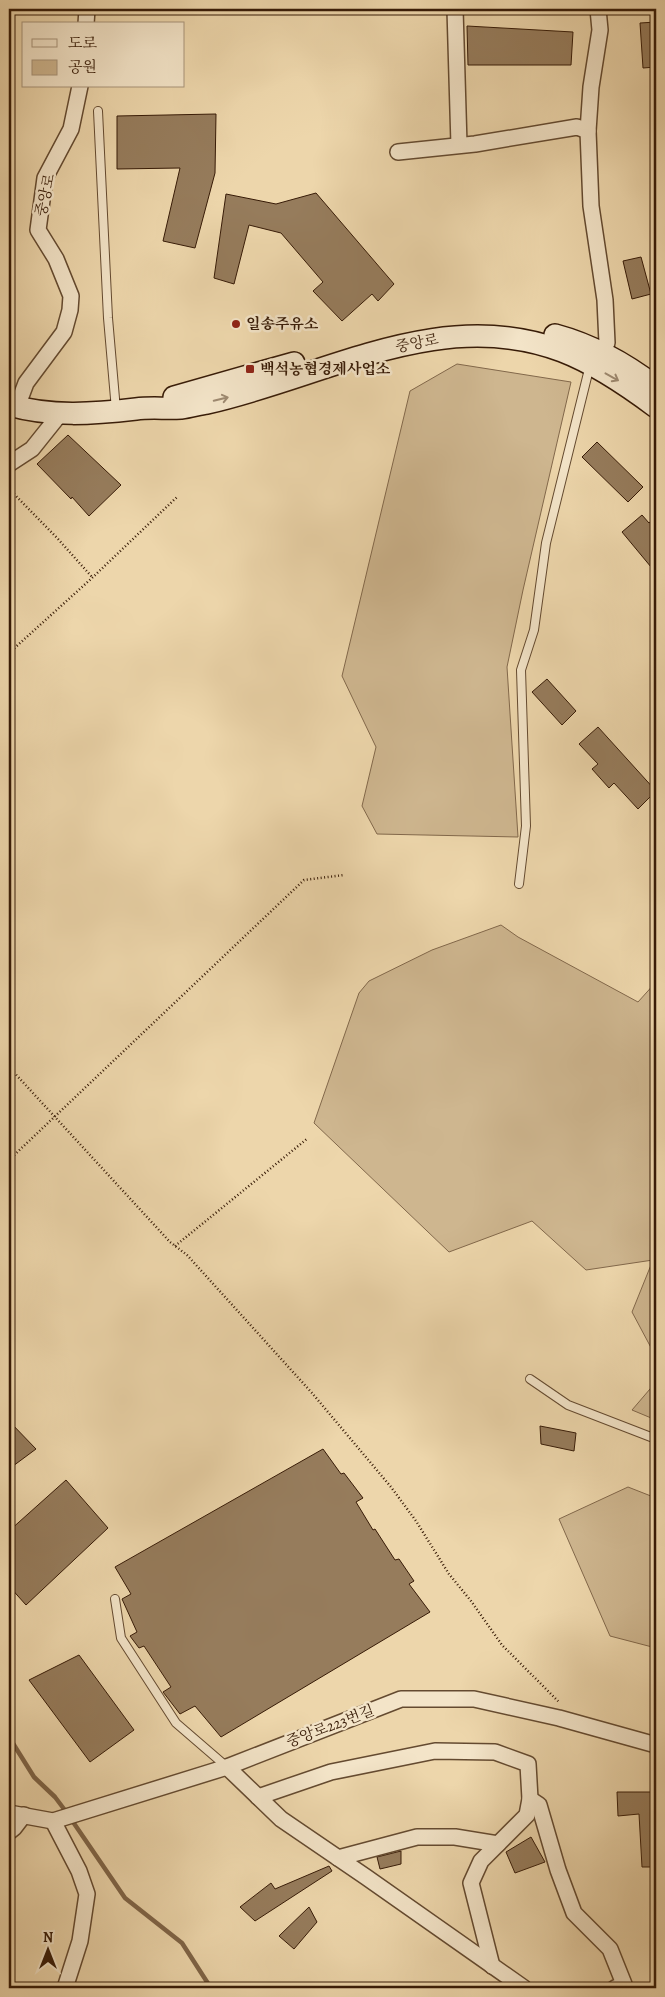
<svg xmlns="http://www.w3.org/2000/svg" width="665" height="1997" viewBox="0 0 665 1997" font-family="Alegreya,'Noto Serif KR',serif">
<rect width="100%" height="100%" fill="#edd6ab"/>
<filter id="stains"><feTurbulence type="fractalNoise" baseFrequency=".004" numOctaves="4"/><feColorMatrix values="0 0 0 0 .2 0 0 0 0 .09 0 0 0 0 .02 0 0 0 .5 -.17"/></filter>
<radialGradient id="worn" r=".72"><stop offset=".6" stop-color="#630" stop-opacity="0"/><stop offset="1" stop-color="#630" stop-opacity=".3"/></radialGradient>
<!-- green -->
<g fill="#ceb68f" stroke="#82684b">
<path d="M 457,364 L 571,382 L 523,590 L 507,667 L 518,837 L 377,834 L 362,806 L 376,747 L 342,676 L 410,391 Z"/>
<path d="M 501,925 L 518,937 L 638,1002 L 656,982 L 656,1357 L 632,1312 L 653,1260 L 586,1270 L 532,1221 L 449,1252 L 314,1123 L 359,993 L 369,981 L 432,950 Z"/>
<path d="M 656,1382 L 656,1420 L 632,1410 Z"/>
<path d="M 628,1487 L 656,1498 L 656,1648 L 610,1636 L 559,1519 Z"/>
</g>
<g fill="none" stroke-linecap="round" stroke-linejoin="round">
<!-- stream -->
<g stroke="#7f6548" stroke-width="4.5">
<path d="M 9,1737 L 34,1777 L 55,1797 L 67,1813"/>
<path d="M 71,1819 L 125,1898 L 182,1943 L 209,1985 L 209,1988"/>
</g>
</g>
<!-- building -->
<g fill="#967c5c" stroke="#371b07">
<path d="M 656,22 L 656,67 L 643,68 L 640,23 Z"/>
<path d="M 467,26 L 573,32 L 571,65 L 468,65 Z"/>
<path d="M 216,114 L 215,173 L 195,248 L 163,241 L 180,168 L 117,169 L 117,116 Z"/>
<path d="M 316,193 L 394,284 L 378,301 L 372,294 L 342,321 L 313,291 L 323,282 L 281,233 L 249,225 L 234,284 L 214,278 L 226,194 L 276,204 Z"/>
<path d="M 641,257 L 651,294 L 632,299 L 623,261 Z"/>
<path d="M 68,435 L 121,485 L 89,516 L 72,497 L 71,499 L 37,464 Z"/>
<path d="M 597,442 L 643,487 L 628,502 L 582,457 Z"/>
<path d="M 642,515 L 649,523 L 656,517 L 656,573 L 622,532 Z"/>
<path d="M 547,679 L 576,711 L 562,725 L 532,692 Z"/>
<path d="M 598,727 L 656,791 L 638,809 L 614,783 L 609,788 L 592,769 L 598,764 L 579,744 Z"/>
<path d="M 9,1421 L 36,1449 L 9,1469 Z"/>
<path d="M 540,1426 L 576,1433 L 574,1451 L 541,1444 Z"/>
<path d="M 323,1449 L 341,1474 L 344,1473 L 363,1498 L 356,1502 L 373,1530 L 375,1529 L 395,1560 L 399,1559 L 414,1581 L 409,1584 L 430,1612 L 221,1737 L 195,1706 L 180,1714 L 163,1692 L 171,1687 L 144,1646 L 139,1648 L 130,1636 L 137,1632 L 122,1599 L 131,1594 L 115,1567 Z"/>
<path d="M 66,1480 L 108,1528 L 26,1605 L 9,1586 L 9,1531 Z"/>
<path d="M 79,1655 L 134,1730 L 90,1762 L 29,1680 Z"/>
<path d="M 617,1792 L 656,1792 L 656,1867 L 642,1867 L 639,1814 L 618,1816 Z"/>
<path d="M 531,1837 L 545,1862 L 515,1873 L 506,1852 Z"/>
<path d="M 401,1851 L 401,1864 L 380,1869 L 377,1857 Z"/>
<path d="M 329,1866 L 332,1871 L 255,1921 L 240,1907 L 271,1883 L 275,1889 Z"/>
<path d="M 309,1907 L 317,1922 L 294,1949 L 279,1936 Z"/>
</g>
<g fill="none" stroke-linecap="round" stroke-linejoin="round">
<!-- service casing -->
<g stroke="#644a30" stroke-width="10">
<g id="service">
<path d="M 98,111 L 108,318 L 116,410"/>
<path d="M 519,884 L 526,826 L 521,670 L 534,630 L 546,543 L 590,365"/>
<path d="M 530,1379 L 568,1405 L 656,1439"/>
<path d="M 115,1599 L 121,1638 L 176,1723 L 227,1767"/>
</g>
</g>
<!-- minor casing -->
<g stroke="#644a30" stroke-width="18">
<g id="minor">
<path d="M 455,9 L 459,145"/>
<path d="M 598,9 L 600,30 L 591,87 L 588,131 L 591,206 L 605,300 L 607,343 L 598,351"/>
<path d="M 86,24 L 87,9"/>
<path d="M 398,152 L 475,144 L 577,127 L 588,131"/>
<path d="M 17,407 L 26,383 L 64,332 L 70,310 L 71,296 L 56,259 L 38,230 L 45,178 L 71,129 L 80,86"/>
<path d="M 9,464 L 32,449 L 60,414"/>
<path d="M 227,1767 L 281,1819 L 366,1877 L 524,1988"/>
<path d="M 258,1797 L 331,1772 L 435,1751 L 495,1752 L 528,1764 L 530,1799 L 527,1815 L 481,1861 L 471,1883 L 492,1966"/>
<path d="M 530,1799 L 539,1805 L 558,1870 L 574,1913 L 610,1949 L 624,1984 L 615,1988"/>
<path d="M 9,1813 L 53,1821 L 227,1767 L 401,1699 L 474,1699 L 559,1718 L 656,1745"/>
<path d="M 53,1821 L 79,1871 L 87,1894 L 80,1941 L 65,1988"/>
<path d="M 9,1832 L 14,1828 L 24,1815"/>
<path d="M 338,1858 L 417,1837 L 455,1837 L 498,1844"/>
</g>
</g>
<!-- secondary casing -->
<g stroke="#371b07" stroke-width="24">
<g id="secondary">
<path d="M 555,335 C 592,345 626,364 656,387"/>
<path d="M 174,397 L 294,363"/>
<path d="M 9,405 C 51,417 93,414 136,409 C 151,407 166,409 181,408 C 190,407 199,404 207,403 C 324,377 441,305 562,351 C 596,364 628,386 656,407"/>
</g>
</g>
<!-- path -->
<g stroke="#371b07" stroke-width="2.5" stroke-dasharray="1 2.5" stroke-linecap="butt">
<path d="M 9,489 L 58,539 L 92,577"/>
<path d="M 9,653 L 92,578 L 177,497"/>
<path d="M 9,1067 L 170,1242 L 187,1255 L 312,1393 L 391,1487 L 416,1521 L 449,1574 L 471,1601 L 502,1645 L 560,1703"/>
<path d="M 9,1160 L 304,880 L 344,875"/>
<path d="M 175,1246 L 308,1138"/>
</g>
<!-- service -->
<use href="#service" stroke="#f3e4c8" stroke-width="8"/>
<!-- minor -->
<use href="#minor" stroke="#f3e4c8" stroke-width="15"/>
<!-- secondary -->
<use href="#secondary" stroke="#f3e4c8" stroke-width="21"/>
</g>
<!-- one-way arrows -->
<defs><path id="oneway-shaft" d="M-6 0H5M1.5-3L5.5 0L1.5 3" fill="none" stroke-width="1.6" stroke-linecap="round" stroke-linejoin="round" transform="scale(1.25)"/></defs>
<g stroke="#9e8a71">
<use href="#oneway-shaft" transform="translate(612 377) rotate(29)"/>
<use href="#oneway-shaft" transform="translate(221 399) rotate(-14)"/>
</g>
<!-- markers -->
<g fill="#8f2418" stroke="#f3e4c8" stroke-width="2">
<circle cx="236" cy="324" r="5"/>
<rect x="245" y="364" width="10" height="10" rx="2.5"/>
</g>
<g text-anchor="middle" dominant-baseline="central" stroke-width="5" stroke-linejoin="round" paint-order="stroke">
<!-- street labels -->
<g font-size="15" fill="#371b07" stroke="#f3e4c8">
<text transform="translate(45 195) rotate(-78)">중앙로</text>
<text transform="translate(417 343) rotate(-11)">중앙로</text>
<text transform="translate(330 1726) rotate(-21)">중앙로223번길</text>
</g>
<!-- poi labels -->
<g font-size="15" font-weight="bold" fill="#371b07" stroke="#f3e4c8" text-anchor="start">
<text x="246" y="324">일송주유소</text>
<text x="260" y="369">백석농협경제사업소</text>
</g>
</g>
<!-- margin -->
<rect width="665" height="1997" fill="none" stroke="#edd6ab" stroke-width="30"/>
<rect x="10" y="10" width="645" height="1977" fill="none" stroke="#371b07" stroke-width="2.5"/>
<rect x="15" y="15" width="635" height="1967" fill="none" stroke="#371b07"/>
<!-- legend -->
<rect x="22" y="22" width="162" height="65" fill="#f3e4c8" stroke="#a8947b"/>
<rect x="32" y="39" width="25" height="8" fill="#f3e4c8" stroke="#a8947b"/>
<text x="68" y="48" font-size="15" fill="#371b07">도로</text>
<rect x="32" y="60" width="25" height="15" fill="#ceb68f" stroke="#a8947b"/>
<text x="68" y="72" font-size="15" fill="#371b07">공원</text>
<!-- north arrow -->
<g transform="translate(48 1950)" stroke="#f3e4c8" stroke-width="4" paint-order="stroke">
<path d="M0-4L9 19L0 12L-9 19Z" fill="#371b07"/>
<text y="-8" font-size="14" font-weight="bold" text-anchor="middle" fill="#371b07">N</text>
</g>
<rect width="100%" height="100%" filter="url(#stains)"/>
<rect width="100%" height="100%" fill="url(#worn)"/>
</svg>
